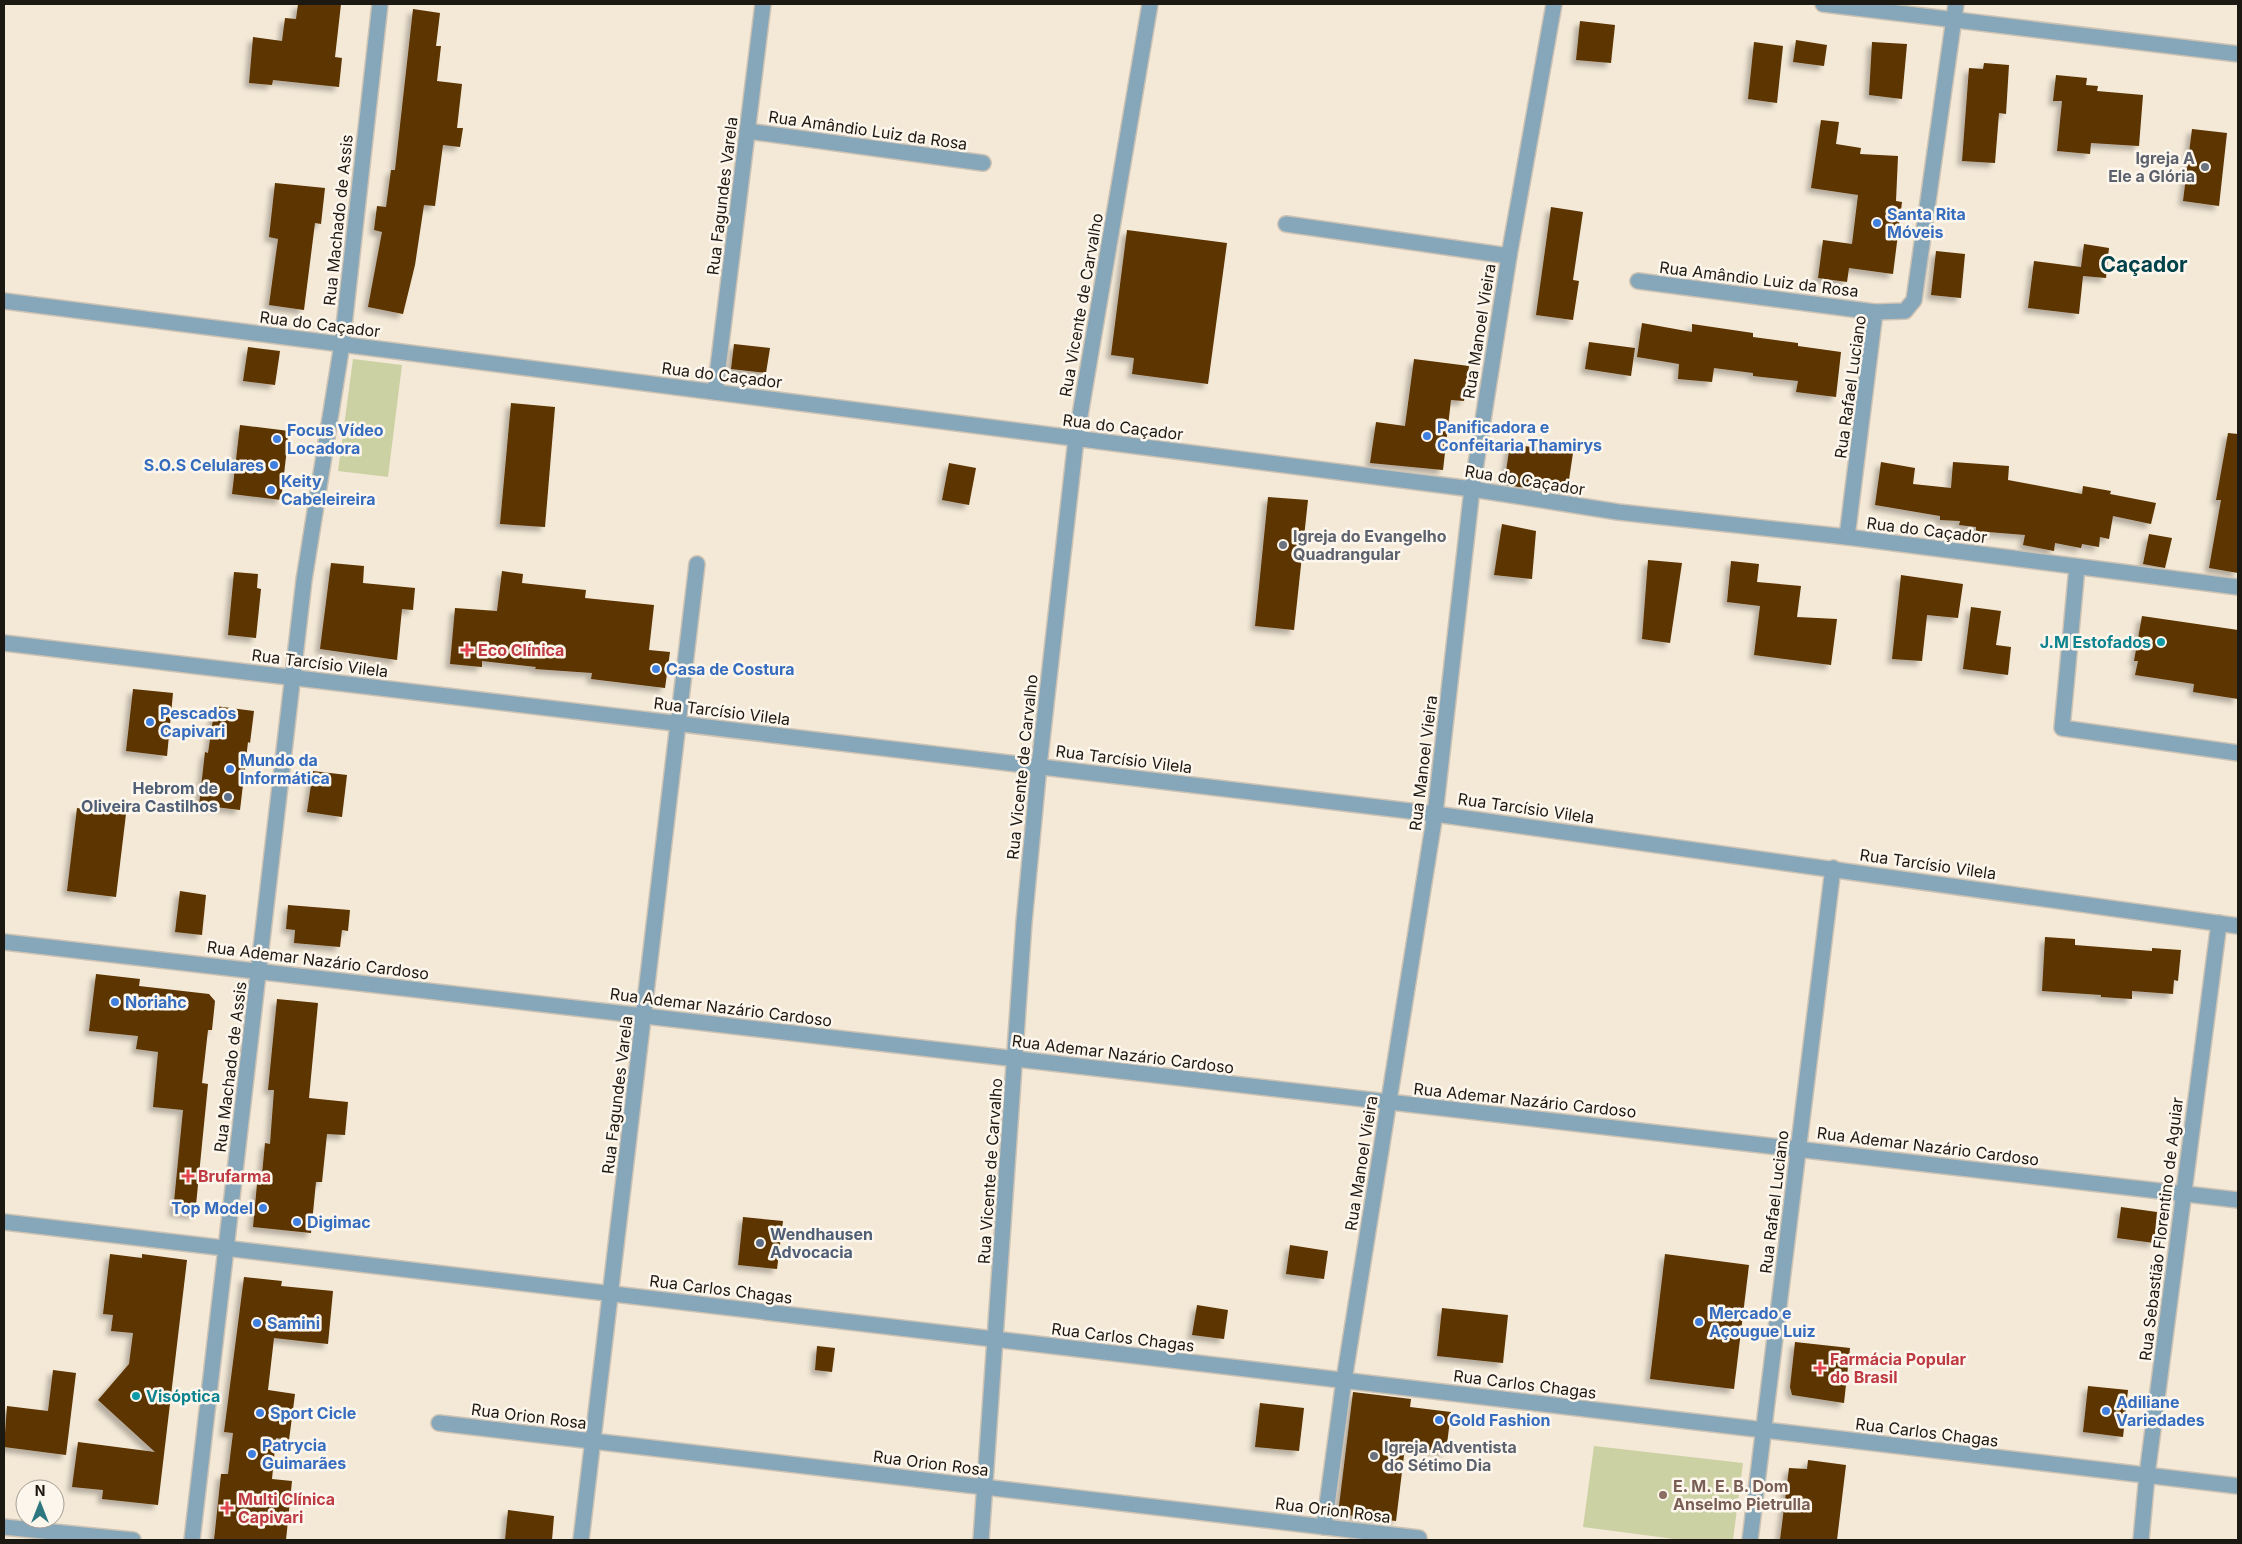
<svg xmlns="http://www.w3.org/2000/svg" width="2242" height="1544" viewBox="0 0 2242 1544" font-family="Inter,sans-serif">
<defs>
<filter id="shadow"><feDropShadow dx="-4.5" dy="4.5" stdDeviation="2.5" flood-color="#0004"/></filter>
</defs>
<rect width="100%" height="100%" fill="#f4e9d7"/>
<!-- green -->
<g fill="#ccd1a3">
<path d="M 353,359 L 402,365 L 388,477 L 338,471 Z"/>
<path d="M 1594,1446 L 1743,1463 L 1733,1540 L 1682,1540 L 1583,1527 Z"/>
</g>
<!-- building -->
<g fill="#5b3402" filter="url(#shadow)">
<path d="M 298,4 L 341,4 L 335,57 L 342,58 L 339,87 L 273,80 L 272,85 L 249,83 L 253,37 L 282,41 L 285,18 L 296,19 Z"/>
<path d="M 413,9 L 440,13 L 436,46 L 441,46 L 437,81 L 462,84 L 457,128 L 463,128 L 460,147 L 443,145 L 435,206 L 424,205 L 415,265 L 403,314 L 368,307 L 382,232 L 374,230 L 377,206 L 386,207 L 391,170 L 395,170 Z"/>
<path d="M 1580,21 L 1615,25 L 1611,63 L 1576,60 Z"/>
<path d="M 1796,40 L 1827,45 L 1824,66 L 1793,62 Z"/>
<path d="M 1754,42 L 1783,46 L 1777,103 L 1748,99 Z"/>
<path d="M 1872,42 L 1907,44 L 1902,99 L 1869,95 Z"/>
<path d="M 1984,63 L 2009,65 L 2006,114 L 1999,113 L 1995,163 L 1962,161 L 1969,68 L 1983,69 Z"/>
<path d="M 2056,75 L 2087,78 L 2086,85 L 2098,86 L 2097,91 L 2143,95 L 2139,146 L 2091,143 L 2090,154 L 2057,151 L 2062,101 L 2053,101 Z"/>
<path d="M 1821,120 L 1839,122 L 1836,144 L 1861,148 L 1860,154 L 1898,156 L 1896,201 L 1902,202 L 1893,274 L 1849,268 L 1847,282 L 1818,278 L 1823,240 L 1852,244 L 1858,195 L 1811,188 Z"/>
<path d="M 2192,129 L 2227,133 L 2219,206 L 2183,201 Z"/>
<path d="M 275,183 L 325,188 L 321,224 L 315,223 L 304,310 L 269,305 L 278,239 L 269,237 Z"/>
<path d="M 1551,207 L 1583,212 L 1573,280 L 1579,281 L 1573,320 L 1536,315 Z"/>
<path d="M 1127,230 L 1227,243 L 1208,384 L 1132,374 L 1134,358 L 1111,355 Z"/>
<path d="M 2084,244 L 2109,248 L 2106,278 L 2083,276 L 2079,314 L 2028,308 L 2034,261 L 2081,267 Z"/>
<path d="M 1936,251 L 1965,254 L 1961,298 L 1931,295 Z"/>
<path d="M 1642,323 L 1692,332 L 1692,324 L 1753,333 L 1753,337 L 1798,343 L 1798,346 L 1841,352 L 1836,397 L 1796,392 L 1798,381 L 1753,376 L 1753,373 L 1714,368 L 1712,382 L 1678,379 L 1679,364 L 1637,357 Z"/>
<path d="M 1589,342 L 1635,348 L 1631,376 L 1585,369 Z"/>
<path d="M 734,344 L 770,348 L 766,373 L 731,369 Z"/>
<path d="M 248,347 L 280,351 L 275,385 L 243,381 Z"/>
<path d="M 1414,359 L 1469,366 L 1464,401 L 1451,400 L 1443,470 L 1370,463 L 1376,422 L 1405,426 Z"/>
<path d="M 511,403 L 555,407 L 545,527 L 500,524 Z"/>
<path d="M 240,425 L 289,431 L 281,500 L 232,494 Z"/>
<path d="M 2228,433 L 2238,434 L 2238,573 L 2209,568 L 2221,500 L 2216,500 Z"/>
<path d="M 1510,444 L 1573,453 L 1567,493 L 1504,485 Z"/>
<path d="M 1881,462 L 1915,468 L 1913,484 L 1951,488 L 1953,462 L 2009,466 L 2008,480 L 2082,494 L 2083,486 L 2111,491 L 2110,494 L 2156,503 L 2151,524 L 2113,516 L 2109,539 L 2100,537 L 2099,547 L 2082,544 L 2081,548 L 2055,543 L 2054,551 L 2023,545 L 2025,535 L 1976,531 L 1976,527 L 1959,525 L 1960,521 L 1940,520 L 1940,516 L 1875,505 Z"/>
<path d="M 949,463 L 976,468 L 969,505 L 942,500 Z"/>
<path d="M 1268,497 L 1308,500 L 1294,630 L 1255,626 Z"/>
<path d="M 1502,524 L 1536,531 L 1532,579 L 1494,575 Z"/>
<path d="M 2149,534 L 2172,538 L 2165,568 L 2143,564 Z"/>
<path d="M 1648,560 L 1682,563 L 1670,643 L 1642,639 Z"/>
<path d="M 1731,561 L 1759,564 L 1757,582 L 1801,586 L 1797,617 L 1837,619 L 1831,665 L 1754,655 L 1760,606 L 1727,602 Z"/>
<path d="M 331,563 L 364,566 L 363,583 L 415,588 L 413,610 L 402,609 L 397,660 L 320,649 Z"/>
<path d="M 502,571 L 523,574 L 522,583 L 586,590 L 585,598 L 654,605 L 649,650 L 670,652 L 665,688 L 591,679 L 592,673 L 535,669 L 536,667 L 482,661 L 482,667 L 450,664 L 455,608 L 497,611 Z"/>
<path d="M 234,572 L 258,574 L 257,588 L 261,589 L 256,638 L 228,635 Z"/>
<path d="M 1901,575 L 1963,584 L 1958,618 L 1927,615 L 1922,661 L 1892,659 Z"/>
<path d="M 1971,607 L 2001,611 L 1996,645 L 2011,647 L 2008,675 L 1963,669 Z"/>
<path d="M 2142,616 L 2238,630 L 2238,699 L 2193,692 L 2194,684 L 2135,675 L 2138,661 L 2134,661 Z"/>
<path d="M 133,689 L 173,693 L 167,756 L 126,751 Z"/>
<path d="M 215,706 L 254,711 L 250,743 L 248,742 L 240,810 L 199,805 L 205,752 L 208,753 Z"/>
<path d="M 313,771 L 347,775 L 342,817 L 307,812 Z"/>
<path d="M 77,808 L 126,814 L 116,897 L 67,891 Z"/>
<path d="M 180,891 L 206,895 L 202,935 L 175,932 Z"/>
<path d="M 288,905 L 350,910 L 348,931 L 342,930 L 340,947 L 294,943 L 295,930 L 286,929 Z"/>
<path d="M 2045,937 L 2075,939 L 2075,945 L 2152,951 L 2152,948 L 2181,950 L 2178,981 L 2174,980 L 2173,994 L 2132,991 L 2132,999 L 2101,997 L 2101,995 L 2042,991 Z"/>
<path d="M 96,974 L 140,979 L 139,986 L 209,994 L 215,1001 L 212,1030 L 208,1030 L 202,1083 L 208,1084 L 195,1215 L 173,1212 L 183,1110 L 153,1107 L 158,1052 L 136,1049 L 138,1036 L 89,1031 Z"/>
<path d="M 277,999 L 318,1003 L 309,1098 L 348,1102 L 345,1135 L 327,1134 L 322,1182 L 316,1182 L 311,1233 L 253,1227 L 257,1184 L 261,1185 L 265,1143 L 270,1144 L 274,1090 L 268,1090 Z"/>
<path d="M 2121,1207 L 2157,1212 L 2154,1243 L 2117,1238 Z"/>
<path d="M 743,1217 L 783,1221 L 777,1269 L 738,1265 Z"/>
<path d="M 1290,1245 L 1328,1251 L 1324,1279 L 1286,1274 Z"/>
<path d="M 110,1254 L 142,1258 L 142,1254 L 187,1260 L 158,1505 L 102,1499 L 103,1490 L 72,1487 L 78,1442 L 155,1452 L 98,1400 L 129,1364 L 133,1333 L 111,1331 L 113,1315 L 103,1314 Z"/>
<path d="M 1665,1254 L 1749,1265 L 1734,1389 L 1650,1379 Z"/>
<path d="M 244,1277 L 282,1281 L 281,1286 L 333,1291 L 328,1344 L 274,1338 L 268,1390 L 295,1394 L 289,1440 L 276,1438 L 272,1479 L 292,1481 L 286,1540 L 214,1540 L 221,1474 L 228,1474 L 233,1433 L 224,1432 Z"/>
<path d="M 1197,1305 L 1228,1310 L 1224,1339 L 1192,1335 Z"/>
<path d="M 1442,1308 L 1508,1315 L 1503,1363 L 1437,1356 Z"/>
<path d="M 1795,1342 L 1850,1348 L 1844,1403 L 1792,1395 L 1790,1387 Z"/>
<path d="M 817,1346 L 835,1348 L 832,1372 L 815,1370 Z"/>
<path d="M 53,1370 L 76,1373 L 66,1455 L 4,1447 L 7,1406 L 48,1411 Z"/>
<path d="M 2088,1386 L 2128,1390 L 2123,1437 L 2083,1432 Z"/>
<path d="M 1353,1392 L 1411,1399 L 1410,1407 L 1451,1412 L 1446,1452 L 1405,1447 L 1396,1521 L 1338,1514 Z"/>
<path d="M 1260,1403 L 1304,1408 L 1299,1451 L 1255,1447 Z"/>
<path d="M 1808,1460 L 1846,1465 L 1837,1540 L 1780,1540 L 1789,1468 L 1807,1469 Z"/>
<path d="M 508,1510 L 554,1516 L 552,1540 L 505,1540 Z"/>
</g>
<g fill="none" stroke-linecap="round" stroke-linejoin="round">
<!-- street casing -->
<g stroke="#cdc3b4" stroke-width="18">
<g id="street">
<path d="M 1823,4 L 2238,54"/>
<path d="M 747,131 L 983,163"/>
<path d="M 1286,224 L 1509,256"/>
<path d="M 1638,281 L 1875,312"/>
<path d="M 4,301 L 1472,489 L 1618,512 L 1847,537 L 2238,587"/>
<path d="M 715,392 L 763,4"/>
<path d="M 1847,537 L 1875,312 L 1905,311 L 1914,300 L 1956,4"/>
<path d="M 2077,567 L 2062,728 L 2238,753"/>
<path d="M 4,643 L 1435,814 L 2238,926"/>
<path d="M 4,942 L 2238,1200"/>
<path d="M 4,1222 L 2238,1486"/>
<path d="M 439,1423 L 1419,1538"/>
<path d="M 4,1527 L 133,1540"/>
<path d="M 1324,1527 L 1344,1380 L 1435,814 L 1472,489 L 1509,256 L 1554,4"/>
<path d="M 192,1540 L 304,580 L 342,344 L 380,4"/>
<path d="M 581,1540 L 697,564"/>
<path d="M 981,1540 L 1024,922 L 1039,766 L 1076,439 L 1150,4"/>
<path d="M 1750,1540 L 1833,868"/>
<path d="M 2141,1540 L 2147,1475 L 2219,923"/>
</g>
</g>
<!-- street -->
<use href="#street" stroke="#86a6b9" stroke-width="15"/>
</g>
<!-- markers -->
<g fill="#6b7280" stroke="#fdf6ec" stroke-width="2">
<circle cx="2205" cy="167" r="5"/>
<circle cx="1283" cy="545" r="5"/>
<circle cx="1374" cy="1456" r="5"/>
</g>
<g fill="#3f7fe0" stroke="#fdf6ec" stroke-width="2">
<circle cx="1877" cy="223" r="5"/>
<circle cx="1427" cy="436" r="5"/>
<circle cx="277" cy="439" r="5"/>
<circle cx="274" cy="465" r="5"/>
<circle cx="271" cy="490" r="5"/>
<circle cx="656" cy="669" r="5"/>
<circle cx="150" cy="722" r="5"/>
<circle cx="230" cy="769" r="5"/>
<circle cx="115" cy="1002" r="5"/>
<circle cx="263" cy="1208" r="5"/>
<circle cx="297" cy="1222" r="5"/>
<circle cx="1699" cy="1322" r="5"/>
<circle cx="257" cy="1323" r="5"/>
<circle cx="2106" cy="1411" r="5"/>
<circle cx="260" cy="1413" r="5"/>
<circle cx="1439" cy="1420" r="5"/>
<circle cx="252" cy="1454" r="5"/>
</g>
<g fill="#0f9aa8" stroke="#fdf6ec" stroke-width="2">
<circle cx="2161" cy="642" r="5"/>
<circle cx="136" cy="1396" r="5"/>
</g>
<g fill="#e0444e" stroke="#fdf6ec" stroke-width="2">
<path d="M464.5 642.5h5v5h5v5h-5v5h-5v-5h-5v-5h5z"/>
<path d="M185.5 1168.5h5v5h5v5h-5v5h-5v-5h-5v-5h5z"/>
<path d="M1817.5 1360.5h5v5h5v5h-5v5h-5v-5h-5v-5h5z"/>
<path d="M224.5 1500.5h5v5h5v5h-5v5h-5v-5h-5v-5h5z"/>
</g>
<g fill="#5c6f8a" stroke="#fdf6ec" stroke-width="2">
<circle cx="228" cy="797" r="5"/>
<circle cx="760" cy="1243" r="5"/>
</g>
<circle fill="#8d6e63" stroke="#fdf6ec" stroke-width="2" cx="1663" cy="1495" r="5"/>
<g text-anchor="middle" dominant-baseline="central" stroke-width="5" stroke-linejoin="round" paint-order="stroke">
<!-- street labels -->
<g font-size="16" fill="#1c1812" stroke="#fdf6ec">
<text transform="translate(868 130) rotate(8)">Rua Amândio Luiz da Rosa</text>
<text transform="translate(722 196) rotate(-83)">Rua Fagundes Varela</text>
<text transform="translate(338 220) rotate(-84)">Rua Machado de Assis</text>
<text transform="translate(1759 279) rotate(7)">Rua Amândio Luiz da Rosa</text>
<text transform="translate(1081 305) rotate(-80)">Rua Vicente de Carvalho</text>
<text transform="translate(320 324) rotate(7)">Rua do Caçador</text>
<text transform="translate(1479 331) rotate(-81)">Rua Manoel Vieira</text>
<text transform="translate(722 375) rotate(7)">Rua do Caçador</text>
<text transform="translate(1850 387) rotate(-82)">Rua Rafael Luciano</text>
<text transform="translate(1123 427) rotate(7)">Rua do Caçador</text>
<text transform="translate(1525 480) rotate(9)">Rua do Caçador</text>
<text transform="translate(1927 530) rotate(7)">Rua do Caçador</text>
<text transform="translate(320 663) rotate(7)">Rua Tarcísio Vilela</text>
<text transform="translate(722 711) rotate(7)">Rua Tarcísio Vilela</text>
<text transform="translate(1124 759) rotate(7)">Rua Tarcísio Vilela</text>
<text transform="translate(1423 763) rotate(-83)">Rua Manoel Vieira</text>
<text transform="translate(1022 767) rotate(-84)">Rua Vicente de Carvalho</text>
<text transform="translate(1526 808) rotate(8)">Rua Tarcísio Vilela</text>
<text transform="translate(1928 864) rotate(8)">Rua Tarcísio Vilela</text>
<text transform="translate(318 960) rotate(7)">Rua Ademar Nazário Cardoso</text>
<text transform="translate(721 1007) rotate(7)">Rua Ademar Nazário Cardoso</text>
<text transform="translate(1123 1054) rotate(7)">Rua Ademar Nazário Cardoso</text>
<text transform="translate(230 1067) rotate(-83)">Rua Machado de Assis</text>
<text transform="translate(617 1095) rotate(-83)">Rua Fagundes Varela</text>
<text transform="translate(1525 1100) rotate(6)">Rua Ademar Nazário Cardoso</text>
<text transform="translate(1928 1146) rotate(7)">Rua Ademar Nazário Cardoso</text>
<text transform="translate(1361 1163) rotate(-81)">Rua Manoel Vieira</text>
<text transform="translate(990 1171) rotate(-86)">Rua Vicente de Carvalho</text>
<text transform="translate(1774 1202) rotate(-83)">Rua Rafael Luciano</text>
<text transform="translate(2161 1229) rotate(-83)">Rua Sebastião Florentino de Aguiar</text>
<text transform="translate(721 1289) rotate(7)">Rua Carlos Chagas</text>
<text transform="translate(1123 1337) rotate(7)">Rua Carlos Chagas</text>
<text transform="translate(1525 1384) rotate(7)">Rua Carlos Chagas</text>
<text transform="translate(529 1416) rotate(7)">Rua Orion Rosa</text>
<text transform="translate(1927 1432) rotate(7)">Rua Carlos Chagas</text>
<text transform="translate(931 1463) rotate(7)">Rua Orion Rosa</text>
<text transform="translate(1333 1510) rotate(7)">Rua Orion Rosa</text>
</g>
<!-- worship labels -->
<g font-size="16" font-weight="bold" fill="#5b616d" stroke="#fdf6ec" text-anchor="start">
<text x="2195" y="158" text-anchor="end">Igreja A<tspan x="2195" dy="18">Ele a Glória</tspan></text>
<text x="1293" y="536">Igreja do Evangelho<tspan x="1293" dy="18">Quadrangular</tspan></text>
<text x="1384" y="1447">Igreja Adventista<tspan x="1384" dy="18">do Sétimo Dia</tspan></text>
</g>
<!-- shop labels -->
<g font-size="16" font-weight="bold" fill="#366cbe" stroke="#fdf6ec" text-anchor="start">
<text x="1887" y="214">Santa Rita<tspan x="1887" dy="18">Móveis</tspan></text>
<text x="1437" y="427">Panificadora e<tspan x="1437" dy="18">Confeitaria Thamirys</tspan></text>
<text x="287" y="430">Focus Vídeo<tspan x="287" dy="18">Locadora</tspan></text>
<text x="264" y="465" text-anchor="end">S.O.S Celulares</text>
<text x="281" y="481">Keity<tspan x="281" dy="18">Cabeleireira</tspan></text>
<text x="666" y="669">Casa de Costura</text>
<text x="160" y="713">Pescados<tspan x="160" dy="18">Capivari</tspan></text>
<text x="240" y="760">Mundo da<tspan x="240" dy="18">Informática</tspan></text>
<text x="125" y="1002">Noriahc</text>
<text x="253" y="1208" text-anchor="end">Top Model</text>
<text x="307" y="1222">Digimac</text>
<text x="1709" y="1313">Mercado e<tspan x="1709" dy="18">Açougue Luiz</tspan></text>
<text x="267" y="1323">Samini</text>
<text x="2116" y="1402">Adiliane<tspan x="2116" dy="18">Variedades</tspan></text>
<text x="270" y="1413">Sport Cicle</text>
<text x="1449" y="1420">Gold Fashion</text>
<text x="262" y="1445">Patrycia<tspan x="262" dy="18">Guimarães</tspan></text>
</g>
<!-- culture labels -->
<g font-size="16" font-weight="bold" fill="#0d838f" stroke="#fdf6ec" text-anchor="end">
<text x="2151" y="642">J.M Estofados</text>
<text x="146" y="1396" text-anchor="start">Visóptica</text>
</g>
<!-- health labels -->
<g font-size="16" font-weight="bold" fill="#be3a42" stroke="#fdf6ec" text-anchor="start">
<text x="478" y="650">Eco Clínica</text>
<text x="198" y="1176">Brufarma</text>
<text x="1830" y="1359">Farmácia Popular<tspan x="1830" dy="18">do Brasil</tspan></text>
<text x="238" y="1499">Multi Clínica<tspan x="238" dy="18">Capivari</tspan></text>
</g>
<!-- service labels -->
<g font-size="16" font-weight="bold" fill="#4e5e75" stroke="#fdf6ec" text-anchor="end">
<text x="218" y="788">Hebrom de<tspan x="218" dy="18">Oliveira Castilhos</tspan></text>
<text x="770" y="1234" text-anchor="start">Wendhausen<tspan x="770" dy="18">Advocacia</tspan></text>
</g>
<!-- education labels -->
<g font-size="16" font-weight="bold" fill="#785e54" stroke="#fdf6ec" text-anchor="start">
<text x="1673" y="1486">E. M. E. B. Dom<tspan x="1673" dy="18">Anselmo Pietrulla</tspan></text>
</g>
<!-- district labels -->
<g font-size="21" font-weight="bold" fill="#004249" stroke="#fdf6ec">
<text x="2144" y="264">Caçador</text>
</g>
</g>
<!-- border -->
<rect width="2242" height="1544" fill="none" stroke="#1c1812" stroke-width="10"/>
<!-- north arrow -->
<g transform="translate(40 1504)"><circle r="24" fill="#fdf6ec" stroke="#a39d95"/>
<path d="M0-4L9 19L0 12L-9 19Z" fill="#2e777f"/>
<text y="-8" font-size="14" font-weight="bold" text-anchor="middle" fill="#1c1812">N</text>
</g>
</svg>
